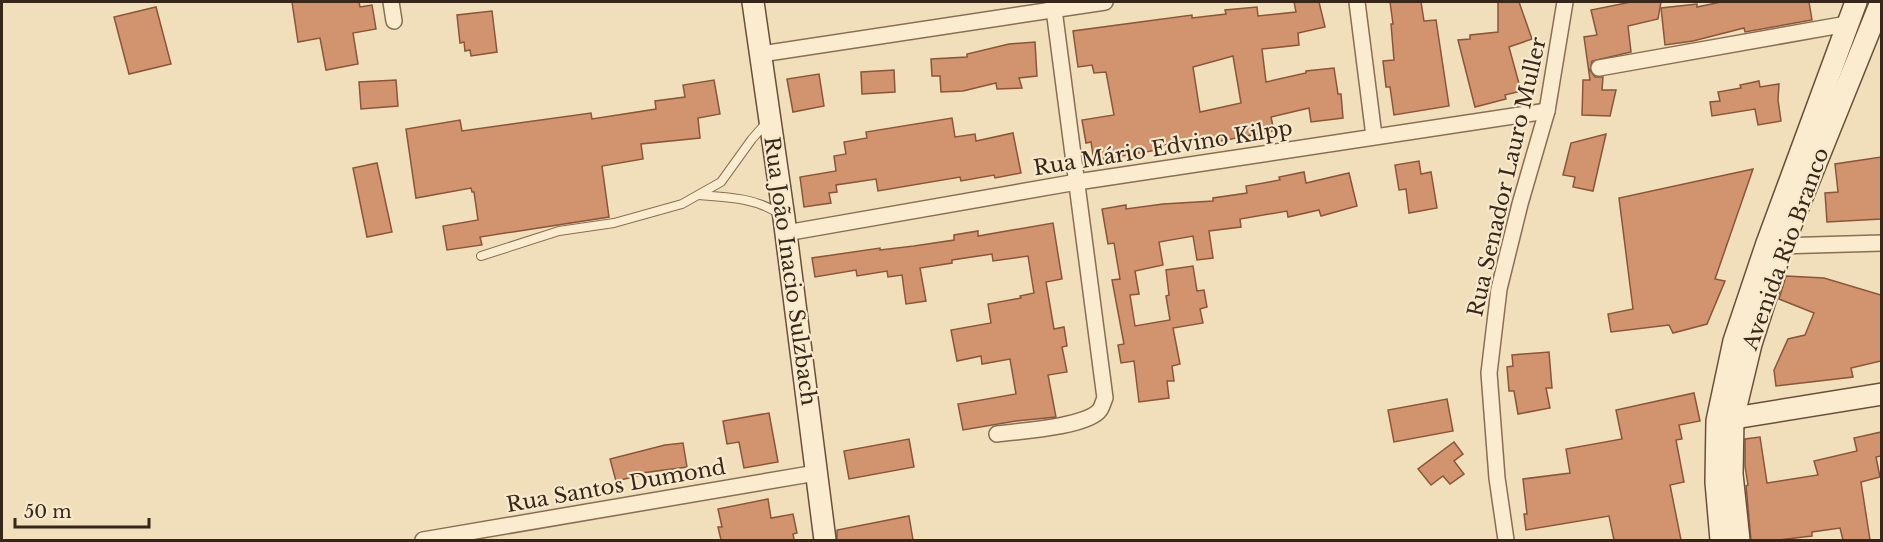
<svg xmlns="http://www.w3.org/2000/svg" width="1883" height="542" viewBox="0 0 1883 542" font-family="'Libre Baskerville',serif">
<rect width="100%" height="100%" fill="#f1dfbc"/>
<!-- building -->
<g fill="#d2946f" stroke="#8a5539" stroke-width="1.5" fill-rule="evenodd">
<path d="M 292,2 L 359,2 L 360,7 L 372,5 L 376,29 L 353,33 L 358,64 L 326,70 L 320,38 L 298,42 Z"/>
<path d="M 1294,2 L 1319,2 L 1325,27 L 1298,33 L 1299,45 L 1262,49 L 1266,82 L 1306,73 L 1306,71 L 1334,68 L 1338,94 L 1341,94 L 1343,118 L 1311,122 L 1309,108 L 1271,117 L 1274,131 L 1210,143 L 1209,139 L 1204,140 L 1204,139 L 1162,145 L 1163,149 L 1094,161 L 1091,142 L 1086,143 L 1082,120 L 1114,115 L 1106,72 L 1094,73 L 1092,65 L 1078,67 L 1073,31 L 1192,15 L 1192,18 L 1226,14 L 1225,10 L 1257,7 L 1258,16 L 1296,12 ZM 1233,56 L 1241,103 L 1200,112 L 1193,67 Z"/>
<path d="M 1390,2 L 1421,2 L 1424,21 L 1436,20 L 1449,106 L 1394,115 L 1390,87 L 1386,87 L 1383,61 L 1394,60 L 1391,24 L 1393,24 Z"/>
<path d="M 1498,2 L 1519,2 L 1532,39 L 1509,47 L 1521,91 L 1505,95 L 1506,99 L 1475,107 L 1458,40 L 1470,39 L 1470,35 L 1498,32 Z"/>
<path d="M 1631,2 L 1661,2 L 1658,19 L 1628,26 L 1631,52 L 1592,61 L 1590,70 L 1595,77 L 1603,77 L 1602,90 L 1616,90 L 1610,116 L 1582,115 L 1583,80 L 1590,80 L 1584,37 L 1597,35 L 1591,10 Z"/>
<path d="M 1721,2 L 1809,2 L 1812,20 L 1745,32 L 1744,28 L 1693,41 L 1665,45 L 1661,8 L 1697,4 L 1697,7 Z"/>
<path d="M 156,7 L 171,64 L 129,74 L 114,17 Z"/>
<path d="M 492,11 L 497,52 L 471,56 L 470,50 L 465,51 L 464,42 L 460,43 L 457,15 Z"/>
<path d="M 1035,42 L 1037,76 L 1019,78 L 1022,88 L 997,89 L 996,83 L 963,91 L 941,92 L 940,76 L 932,76 L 931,59 L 967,57 L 967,54 L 1009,44 Z"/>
<path d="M 894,70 L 895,92 L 862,94 L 861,72 Z"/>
<path d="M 819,74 L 824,106 L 793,112 L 787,79 Z"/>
<path d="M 396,80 L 398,106 L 361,109 L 359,82 Z"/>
<path d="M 714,80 L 720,114 L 698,118 L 700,138 L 641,144 L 643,159 L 602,166 L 609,217 L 480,237 L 482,245 L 447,250 L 443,226 L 478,220 L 474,192 L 472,192 L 471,188 L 416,198 L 406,129 L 460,120 L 462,131 L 591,113 L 592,119 L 656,109 L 655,101 L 685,97 L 683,85 Z"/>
<path d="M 1759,81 L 1760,87 L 1779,84 L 1778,100 L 1781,121 L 1758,125 L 1755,109 L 1712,116 L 1710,102 L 1720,101 L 1718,92 L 1741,88 L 1740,85 Z"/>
<path d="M 952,118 L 955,137 L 975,134 L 976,141 L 1013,133 L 1021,173 L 995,178 L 994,175 L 961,181 L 960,177 L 878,191 L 876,179 L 836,185 L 837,192 L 829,193 L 831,203 L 804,207 L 800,177 L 836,171 L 834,156 L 846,154 L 844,142 L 867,138 L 866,132 Z"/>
<path d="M 1606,134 L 1593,191 L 1573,187 L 1575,177 L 1563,175 L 1571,143 Z"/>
<path d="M 1881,157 L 1881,219 L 1827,222 L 1825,193 L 1838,192 L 1835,164 Z"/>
<path d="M 1419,161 L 1421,174 L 1431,172 L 1437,208 L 1409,213 L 1406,189 L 1399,190 L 1395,165 Z"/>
<path d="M 377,163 L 392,232 L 367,237 L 353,168 Z"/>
<path d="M 1753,169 L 1715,279 L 1725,281 L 1707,324 L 1673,333 L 1669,325 L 1611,332 L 1608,314 L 1633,309 L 1619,198 Z"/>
<path d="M 1304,172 L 1306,183 L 1349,173 L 1357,206 L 1321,216 L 1319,210 L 1288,217 L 1287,211 L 1240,219 L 1241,227 L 1209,231 L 1213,258 L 1197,260 L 1193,236 L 1159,242 L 1163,265 L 1135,271 L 1139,294 L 1130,295 L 1135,326 L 1170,320 L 1166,296 L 1169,295 L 1166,270 L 1193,266 L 1197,291 L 1204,290 L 1207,307 L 1200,309 L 1203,323 L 1173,328 L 1180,364 L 1172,366 L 1174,381 L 1167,381 L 1169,398 L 1139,402 L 1134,361 L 1121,363 L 1118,345 L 1124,344 L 1112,280 L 1120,279 L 1114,243 L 1108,244 L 1102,209 L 1126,205 L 1126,209 L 1163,204 L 1213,201 L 1213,198 L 1247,193 L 1246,186 L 1280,180 L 1279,177 Z"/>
<path d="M 1053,223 L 1062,279 L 1046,282 L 1054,329 L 1064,327 L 1067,346 L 1062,347 L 1067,372 L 1048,375 L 1056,417 L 1016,421 L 963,430 L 958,404 L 1016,394 L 1010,359 L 982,364 L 981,356 L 957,361 L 951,330 L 991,323 L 988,304 L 1021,298 L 1020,296 L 1034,293 L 1028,256 L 993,261 L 992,254 L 952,260 L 952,263 L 920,268 L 926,301 L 906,304 L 902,275 L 888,277 L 887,271 L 857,276 L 856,270 L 815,277 L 812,258 L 880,248 L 880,250 L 914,246 L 954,240 L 954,235 L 978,231 L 978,236 Z"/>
<path d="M 1786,276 L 1824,278 L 1881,295 L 1881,361 L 1851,368 L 1853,377 L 1776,386 L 1774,370 L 1788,339 L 1805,335 L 1814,313 L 1779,299 Z"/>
<path d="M 1549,352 L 1552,388 L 1546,388 L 1550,408 L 1518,414 L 1514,391 L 1509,391 L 1507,367 L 1513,366 L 1512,355 Z"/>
<path d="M 1694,393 L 1700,421 L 1679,425 L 1682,439 L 1676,440 L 1684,482 L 1670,485 L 1681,540 L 1614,540 L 1609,516 L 1526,530 L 1524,514 L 1527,514 L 1523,479 L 1570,473 L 1566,449 L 1622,439 L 1616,410 Z"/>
<path d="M 1447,399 L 1453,431 L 1394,442 L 1388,410 Z"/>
<path d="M 769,413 L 778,462 L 744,468 L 739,442 L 727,444 L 723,421 Z"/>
<path d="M 1881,432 L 1881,456 L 1876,457 L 1880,477 L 1861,482 L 1870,540 L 1843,540 L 1840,528 L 1812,532 L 1812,536 L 1777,540 L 1751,540 L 1746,486 L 1748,485 L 1745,466 L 1745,439 L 1760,437 L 1767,483 L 1818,475 L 1814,461 L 1857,451 L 1854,438 Z"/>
<path d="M 909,439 L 914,467 L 849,479 L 844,451 Z"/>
<path d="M 1454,442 L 1463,454 L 1454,461 L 1464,474 L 1450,484 L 1443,476 L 1431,485 L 1418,469 Z"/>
<path d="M 683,443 L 687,467 L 642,473 L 642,475 L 616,481 L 610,459 L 665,445 Z"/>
<path d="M 768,499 L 771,518 L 793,514 L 797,533 L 793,534 L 794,540 L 721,540 L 718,527 L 722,527 L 718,509 Z"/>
<path d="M 909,516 L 913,540 L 837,540 L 837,530 Z"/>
</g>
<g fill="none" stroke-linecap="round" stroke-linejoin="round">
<!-- lane casing -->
<g stroke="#896e54" stroke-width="10">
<g id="lane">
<path d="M 699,195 C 727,197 757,198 779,214"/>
<path d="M 481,256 L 559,231 L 614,223 L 682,204 L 721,182 L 752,139 L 767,122"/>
</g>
</g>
<!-- street casing -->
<g stroke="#896e54" stroke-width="18">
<g id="street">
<path d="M 391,2 L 394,21"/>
<path d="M 1357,2 L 1374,136"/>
<path d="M 761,54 L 1105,2"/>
<path d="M 1599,68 L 1847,24"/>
<path d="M 786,233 L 1077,182 L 1547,111"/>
<path d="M 1775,246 L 1882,243"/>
<path d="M 997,434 C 1020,431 1084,427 1099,411 C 1102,408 1103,402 1105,398 L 1053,2"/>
<path d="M 423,540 L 816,473"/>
<path d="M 1506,540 L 1497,478 L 1489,373 L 1499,289 L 1520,204 L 1547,111 L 1565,2"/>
</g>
</g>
<!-- secondary casing -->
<g stroke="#6a4f38" stroke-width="24">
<g id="secondary">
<path d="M 753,2 L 784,218 L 825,540"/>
<path d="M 1722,420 L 1882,394"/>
<path d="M 1721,540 L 1716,482 L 1717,421 L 1734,341 L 1766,246 L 1856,2"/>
<path d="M 1739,540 L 1732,474 L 1733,419 L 1751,344 L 1782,247 L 1881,2"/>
</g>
</g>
<!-- lane -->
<use href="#lane" stroke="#fbeccf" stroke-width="8"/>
<!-- street -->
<use href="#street" stroke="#fbeccf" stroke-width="15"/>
<!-- secondary -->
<use href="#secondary" stroke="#fbeccf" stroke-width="21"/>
</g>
<g text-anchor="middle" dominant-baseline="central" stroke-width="4.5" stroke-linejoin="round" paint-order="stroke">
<!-- street labels -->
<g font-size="21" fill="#37271a" stroke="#f8e9cc">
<text transform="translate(1163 148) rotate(-9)">Rua Mário Edvino Kilpp</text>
<text transform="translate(1507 177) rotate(-77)">Rua Senador Lauro Muller</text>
<text transform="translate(1786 249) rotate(-70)">Avenida Rio Branco</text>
<text transform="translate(790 271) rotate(82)">Rua João Inacio Sulzbach</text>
<text transform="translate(616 486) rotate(-10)">Rua Santos Dumond</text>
</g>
</g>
<!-- border -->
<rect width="1883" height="542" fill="none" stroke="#37271a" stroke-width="6"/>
<!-- scale -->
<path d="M15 518v9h134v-9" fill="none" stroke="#37271a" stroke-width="3"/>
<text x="24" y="518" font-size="18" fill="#37271a" stroke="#f8e9cc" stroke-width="4.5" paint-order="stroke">50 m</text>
</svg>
